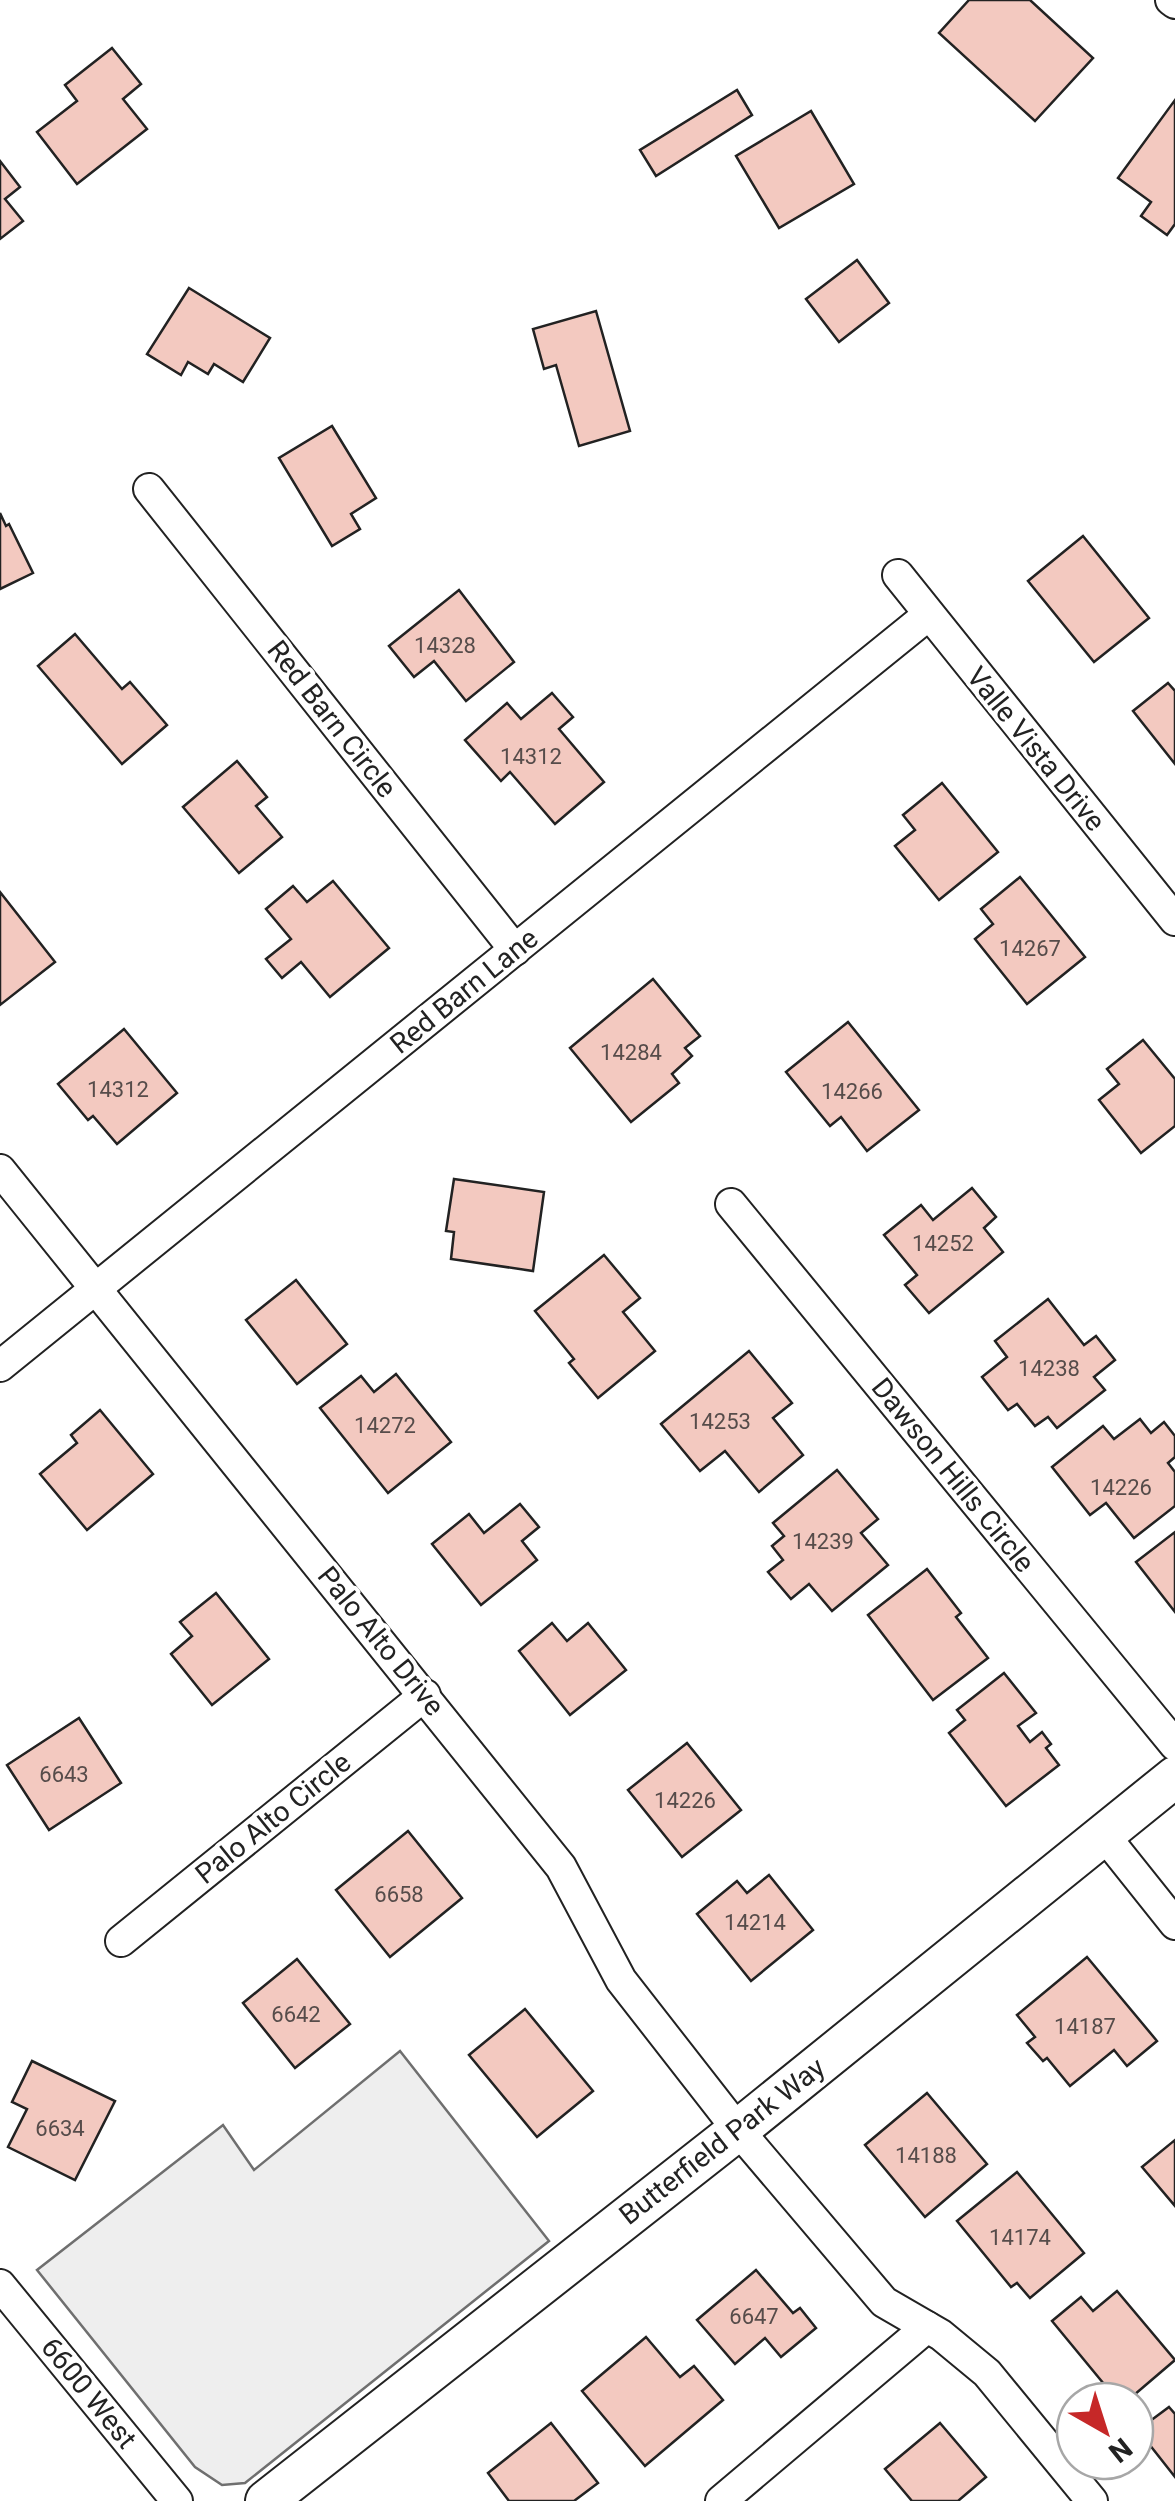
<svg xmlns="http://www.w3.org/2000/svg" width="1175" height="2501" viewBox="0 0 1175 2501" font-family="Roboto,sans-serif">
<rect width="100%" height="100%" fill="#fff"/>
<!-- green -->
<path fill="#eee" stroke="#6f6f6f" stroke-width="2.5" d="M 400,2051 L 549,2241 L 245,2483 L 222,2485 L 195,2467 L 37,2270 L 223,2125 L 254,2170 Z"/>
<!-- building -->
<g fill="#f3c9c0" stroke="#222" stroke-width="2.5">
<path d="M 969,0 L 1030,0 L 1093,58 L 1035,121 L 939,33 Z"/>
<path d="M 112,48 L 141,84 L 123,99 L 147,129 L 77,184 L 37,132 L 77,101 L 65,85 Z"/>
<path d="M 737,90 L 752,115 L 656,176 L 640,150 Z"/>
<path d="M 1175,100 L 1175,224 L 1167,235 L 1141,216 L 1151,202 L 1118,178 Z"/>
<path d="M 811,111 L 854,184 L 779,228 L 736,156 Z"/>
<path d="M 0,161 L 20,187 L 5,199 L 23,221 L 0,239 Z"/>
<path d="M 857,260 L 889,303 L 839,342 L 806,299 Z"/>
<path d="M 189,288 L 270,338 L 243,382 L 214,364 L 208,374 L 188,362 L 181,375 L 147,354 Z"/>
<path d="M 596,311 L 630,431 L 579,446 L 556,365 L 544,369 L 533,329 Z"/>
<path d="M 332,426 L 376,498 L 351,514 L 360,529 L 332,546 L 279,458 Z"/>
<path d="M 0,513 L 6,526 L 9,524 L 33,573 L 0,589 Z"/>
<path d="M 1083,536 L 1149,618 L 1094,662 L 1028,581 Z"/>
<path d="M 459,590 L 514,662 L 466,701 L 434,661 L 414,677 L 389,646 Z"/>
<path d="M 75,634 L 122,689 L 130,682 L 167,725 L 122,764 L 38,666 Z"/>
<path d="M 1168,683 L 1175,691 L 1175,764 L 1133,711 Z"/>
<path d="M 552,693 L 573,717 L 559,729 L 604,782 L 555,824 L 510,772 L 501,781 L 465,740 L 507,703 L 521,719 Z"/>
<path d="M 237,761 L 267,797 L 256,806 L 282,837 L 239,873 L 183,807 Z"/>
<path d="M 942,783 L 998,852 L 939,900 L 895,846 L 915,830 L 903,815 Z"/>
<path d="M 1020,877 L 1085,957 L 1027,1004 L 975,939 L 993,924 L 981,909 Z"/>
<path d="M 333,881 L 389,948 L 330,997 L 301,962 L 282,978 L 266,959 L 291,939 L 266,909 L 293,886 L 307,902 Z"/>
<path d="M 0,892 L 55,962 L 0,1005 Z"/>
<path d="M 653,979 L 700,1036 L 685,1048 L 692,1056 L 672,1074 L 679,1083 L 631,1122 L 570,1048 Z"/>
<path d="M 848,1022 L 919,1110 L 867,1151 L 841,1117 L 830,1126 L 786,1072 Z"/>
<path d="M 124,1029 L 177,1093 L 117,1144 L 93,1116 L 88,1120 L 58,1084 Z"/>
<path d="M 1143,1040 L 1175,1079 L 1175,1126 L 1141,1153 L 1099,1100 L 1119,1084 L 1107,1069 Z"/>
<path d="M 454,1179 L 544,1192 L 533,1271 L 451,1259 L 454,1232 L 446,1231 Z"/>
<path d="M 972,1188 L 996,1217 L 984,1228 L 1003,1252 L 929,1313 L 905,1285 L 917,1275 L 884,1235 L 921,1205 L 933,1220 Z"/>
<path d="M 604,1255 L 640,1298 L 623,1312 L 655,1351 L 598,1398 L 569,1363 L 574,1359 L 535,1311 Z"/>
<path d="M 296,1280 L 347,1344 L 297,1384 L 246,1320 Z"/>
<path d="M 1048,1299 L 1084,1345 L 1096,1336 L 1115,1360 L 1094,1377 L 1105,1390 L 1057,1428 L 1048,1417 L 1035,1426 L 1017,1404 L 1008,1410 L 982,1377 L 1007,1357 L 995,1341 Z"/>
<path d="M 749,1351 L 792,1403 L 773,1418 L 803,1455 L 759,1492 L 725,1451 L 700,1471 L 661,1424 Z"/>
<path d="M 396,1374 L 451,1442 L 388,1493 L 320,1408 L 361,1376 L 374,1392 Z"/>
<path d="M 100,1410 L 153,1474 L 87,1530 L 40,1474 L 77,1443 L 71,1435 Z"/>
<path d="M 1140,1419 L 1151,1433 L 1164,1422 L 1175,1436 L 1175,1457 L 1168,1463 L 1175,1472 L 1175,1506 L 1134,1538 L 1106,1503 L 1090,1515 L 1052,1467 L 1103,1426 L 1114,1439 Z"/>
<path d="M 837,1470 L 878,1519 L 861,1533 L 888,1565 L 832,1611 L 809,1584 L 791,1599 L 768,1572 L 783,1560 L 772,1546 L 784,1536 L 773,1523 Z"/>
<path d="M 520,1504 L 539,1527 L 522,1541 L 537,1560 L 481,1605 L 432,1544 L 469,1514 L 484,1533 Z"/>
<path d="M 1175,1532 L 1175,1612 L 1136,1562 Z"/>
<path d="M 927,1569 L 961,1613 L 956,1617 L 988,1658 L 933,1700 L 868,1615 Z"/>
<path d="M 216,1593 L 269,1659 L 212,1705 L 171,1654 L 192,1636 L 180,1622 Z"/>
<path d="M 552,1623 L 567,1641 L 588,1623 L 626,1670 L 570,1715 L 519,1651 Z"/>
<path d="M 1004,1673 L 1036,1713 L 1018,1726 L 1030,1742 L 1042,1732 L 1051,1744 L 1046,1748 L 1059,1765 L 1006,1806 L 949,1733 L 965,1720 L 957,1710 Z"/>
<path d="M 79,1718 L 121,1783 L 49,1830 L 7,1765 Z"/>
<path d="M 687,1743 L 741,1810 L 682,1857 L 628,1790 Z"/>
<path d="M 408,1831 L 462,1898 L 390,1957 L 336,1890 Z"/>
<path d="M 769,1875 L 813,1930 L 751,1981 L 697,1914 L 737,1881 L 747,1893 Z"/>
<path d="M 1087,1957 L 1157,2041 L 1127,2066 L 1114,2050 L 1070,2086 L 1047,2058 L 1043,2061 L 1027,2043 L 1035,2037 L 1017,2015 Z"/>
<path d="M 297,1959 L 350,2024 L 295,2068 L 243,2003 Z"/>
<path d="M 525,2009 L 593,2091 L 537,2137 L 469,2055 Z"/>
<path d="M 32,2061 L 115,2101 L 75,2180 L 8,2147 L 27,2109 L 12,2102 Z"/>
<path d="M 927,2093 L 987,2164 L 925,2217 L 865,2145 Z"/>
<path d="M 1175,2140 L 1175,2206 L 1142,2167 Z"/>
<path d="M 1017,2172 L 1084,2253 L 1030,2298 L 1017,2283 L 1011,2287 L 957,2221 Z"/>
<path d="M 756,2270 L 793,2313 L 800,2308 L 816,2328 L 781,2357 L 765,2338 L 735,2364 L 697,2320 Z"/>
<path d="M 1117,2291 L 1175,2360 L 1127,2401 L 1118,2401 L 1052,2321 L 1081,2297 L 1093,2311 Z"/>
<path d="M 646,2337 L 680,2377 L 694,2366 L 723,2400 L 645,2466 L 582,2391 Z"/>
<path d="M 1169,2407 L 1175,2414 L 1175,2477 L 1138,2430 Z"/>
<path d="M 551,2423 L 598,2483 L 574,2501 L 509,2501 L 488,2473 Z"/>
<path d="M 940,2423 L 986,2477 L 958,2501 L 912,2501 L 885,2469 Z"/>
</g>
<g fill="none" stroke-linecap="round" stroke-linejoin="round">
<!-- minor casing -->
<g stroke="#222" stroke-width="34">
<g id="minor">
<path d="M 1171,0 L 1175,3"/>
<path d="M 149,489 L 515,950"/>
<path d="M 898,575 L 1175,920"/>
<path d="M 0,1170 L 561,1867 L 621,1980 L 738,2130 L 884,2302 L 941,2335 L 987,2373 L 1092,2501"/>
<path d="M 731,1204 L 1175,1745"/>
<path d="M 0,1366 L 927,616"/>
<path d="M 1104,1835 L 1175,1924"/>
<path d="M 121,1941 L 425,1695"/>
<path d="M 0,2285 L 177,2501"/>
<path d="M 721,2501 L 927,2327"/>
</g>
</g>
<!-- tertiary casing -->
<g stroke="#222" stroke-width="44">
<path id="tertiary" d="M 266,2501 L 738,2130 L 1175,1777"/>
</g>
<!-- minor -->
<use href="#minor" stroke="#fff" stroke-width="30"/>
<!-- tertiary -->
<use href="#tertiary" stroke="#fff" stroke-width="40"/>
</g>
<g text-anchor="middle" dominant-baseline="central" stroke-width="8" stroke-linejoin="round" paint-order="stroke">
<!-- number labels -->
<g font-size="22" fill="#564c4a">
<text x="445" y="645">14328</text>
<text x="531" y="756">14312</text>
<text x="1030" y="948">14267</text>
<text x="631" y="1052">14284</text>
<text x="118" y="1089">14312</text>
<text x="852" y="1091">14266</text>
<text x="943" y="1243">14252</text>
<text x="1049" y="1368">14238</text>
<text x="720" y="1421">14253</text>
<text x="385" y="1425">14272</text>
<text x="1121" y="1487">14226</text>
<text x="823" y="1541">14239</text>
<text x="64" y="1774">6643</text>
<text x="685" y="1800">14226</text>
<text x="399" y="1894">6658</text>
<text x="755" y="1922">14214</text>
<text x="296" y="2014">6642</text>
<text x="1085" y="2026">14187</text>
<text x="60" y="2128">6634</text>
<text x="926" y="2155">14188</text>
<text x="1020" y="2237">14174</text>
<text x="754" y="2316">6647</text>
</g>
<!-- street labels -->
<g font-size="28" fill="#222" stroke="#fff">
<text transform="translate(332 719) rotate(52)">Red Barn Circle</text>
<text transform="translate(1036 749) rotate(51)">Valle Vista Drive</text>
<text transform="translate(464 991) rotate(-39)">Red Barn Lane</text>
<text transform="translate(953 1475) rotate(51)">Dawson Hills Circle</text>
<text transform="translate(381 1641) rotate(51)">Palo Alto Drive</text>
<text transform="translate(273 1818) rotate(-39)">Palo Alto Circle</text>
<text transform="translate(722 2141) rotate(-38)">Butterfield Park Way</text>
<text transform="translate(89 2393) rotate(51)">6600 West</text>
</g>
</g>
<!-- north arrow -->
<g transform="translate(1105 2431) rotate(141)"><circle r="48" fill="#ffffff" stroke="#a7a7a7" stroke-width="2.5"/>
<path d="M0-8L18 38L0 25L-18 38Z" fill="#c62828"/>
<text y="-15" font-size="28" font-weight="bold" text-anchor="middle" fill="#222222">N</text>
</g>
</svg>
